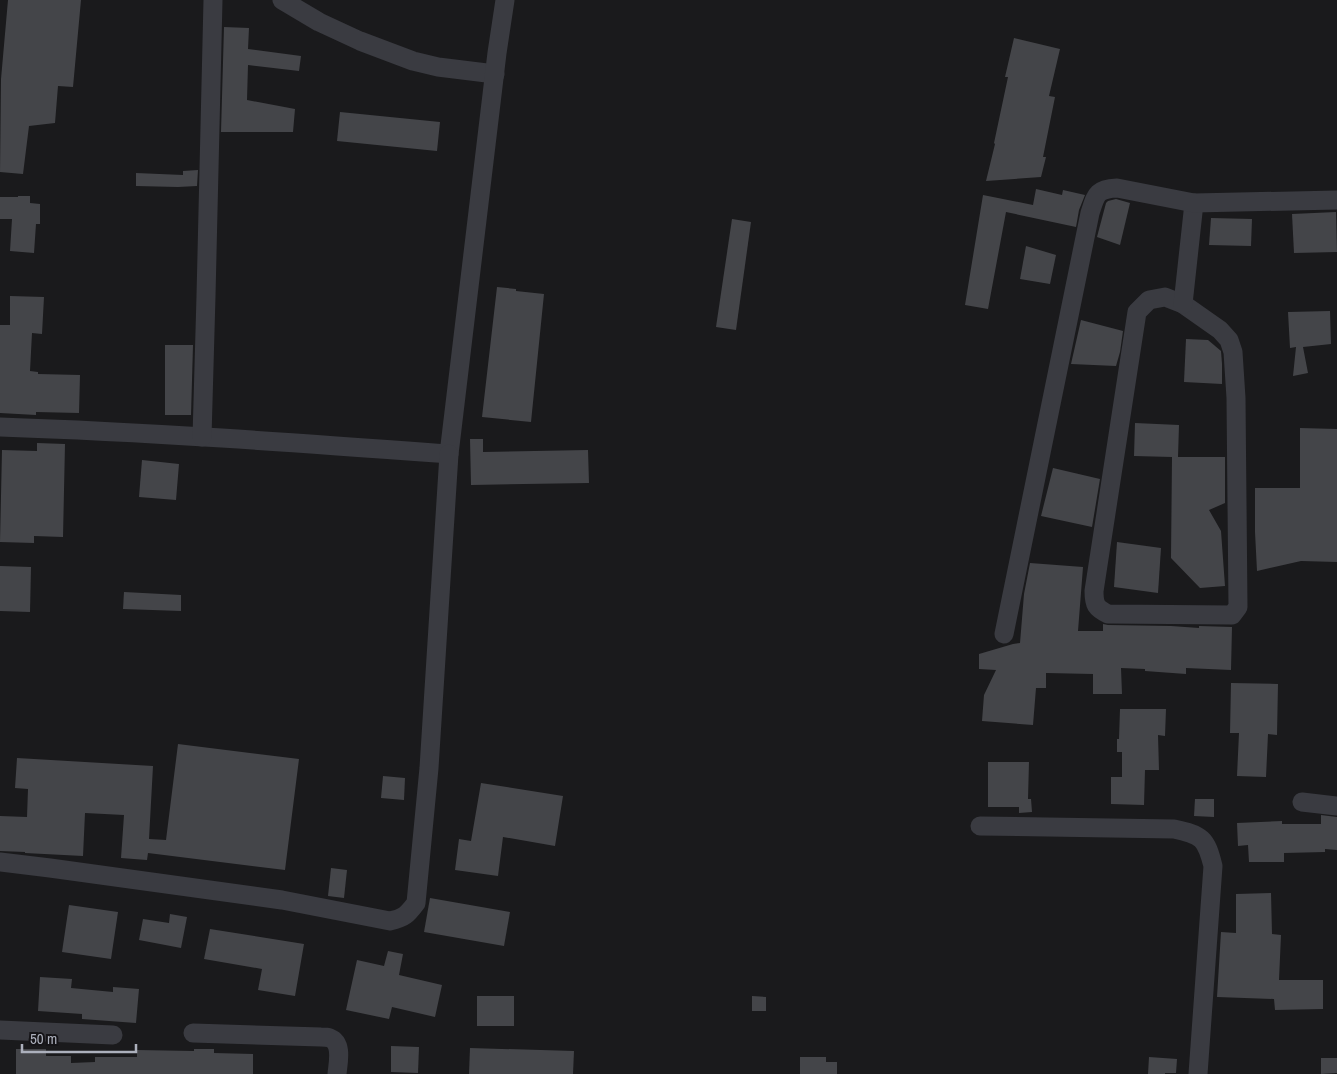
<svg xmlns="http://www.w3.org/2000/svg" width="1337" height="1074" viewBox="0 0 1337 1074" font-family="'Archivo Narrow',sans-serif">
<rect width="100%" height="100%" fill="#1a1a1c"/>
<!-- building -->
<g fill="#444549">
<path d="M 8,0 L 81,0 L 73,87 L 58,86 L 55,123 L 29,126 L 23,174 L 0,172 L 1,79 Z"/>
<path d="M 224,27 L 249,28 L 248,49 L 301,56 L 299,71 L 248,65 L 247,100 L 295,109 L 293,132 L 221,132 Z"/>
<path d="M 1014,38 L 1060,49 L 1049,96 L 1055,97 L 1043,157 L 1046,157 L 1041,177 L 986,181 L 995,144 L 994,143 L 1008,77 L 1005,77 Z"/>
<path d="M 340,112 L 440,122 L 437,151 L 337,141 Z"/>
<path d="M 198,170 L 197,186 L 178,187 L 136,186 L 136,173 L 183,175 L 183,171 Z"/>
<path d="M 1036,189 L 1062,195 L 1063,190 L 1085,195 L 1079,210 L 1076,227 L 1006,212 L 988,309 L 965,305 L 983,195 L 1033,205 Z"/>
<path d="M 18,196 L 30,196 L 30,203 L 40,204 L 40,224 L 36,224 L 34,253 L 10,251 L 12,219 L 0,219 L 0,197 L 18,197 Z"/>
<path d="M 1116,199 L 1130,203 L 1120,245 L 1097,237 L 1106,203 L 1108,201 Z"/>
<path d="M 1336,212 L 1337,252 L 1294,253 L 1292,214 Z"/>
<path d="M 1211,218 L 1252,219 L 1251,246 L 1209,245 Z"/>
<path d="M 732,219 L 751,222 L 736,330 L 716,327 Z"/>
<path d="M 1026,246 L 1056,255 L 1050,284 L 1020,279 Z"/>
<path d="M 497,287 L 516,289 L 516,291 L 544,294 L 531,422 L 482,417 Z"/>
<path d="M 10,296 L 44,297 L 42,334 L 32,333 L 30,371 L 38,372 L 38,374 L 80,375 L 79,413 L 36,412 L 36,415 L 0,413 L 0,325 L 10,325 Z"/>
<path d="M 1330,311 L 1331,344 L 1303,347 L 1308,373 L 1293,376 L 1296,347 L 1290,348 L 1288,312 Z"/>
<path d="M 1081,320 L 1123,331 L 1120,352 L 1116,366 L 1071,364 Z"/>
<path d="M 1186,339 L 1208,340 L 1221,351 L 1222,364 L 1222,384 L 1184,382 Z"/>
<path d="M 165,345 L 193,345 L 191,415 L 165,415 Z"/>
<path d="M 1135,423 L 1179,425 L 1178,457 L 1225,457 L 1225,503 L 1209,510 L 1221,531 L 1225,586 L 1200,588 L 1171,558 L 1172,457 L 1134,456 Z"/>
<path d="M 1300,428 L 1337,429 L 1337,562 L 1301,561 L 1257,571 L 1255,532 L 1255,488 L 1300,488 Z"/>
<path d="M 470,439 L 483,439 L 483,452 L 588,450 L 589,483 L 471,485 Z"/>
<path d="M 37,443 L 65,444 L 63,537 L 34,536 L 34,543 L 0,542 L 2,450 L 37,451 Z"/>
<path d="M 142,460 L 179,464 L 176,500 L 139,497 Z"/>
<path d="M 1053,468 L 1100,479 L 1092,527 L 1041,516 Z"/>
<path d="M 1117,542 L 1161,548 L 1158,593 L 1114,587 Z"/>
<path d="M 1030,563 L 1083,567 L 1078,631 L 1103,631 L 1103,624 L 1108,625 L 1171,626 L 1199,628 L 1199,626 L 1232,627 L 1231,670 L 1186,668 L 1186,674 L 1145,671 L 1145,669 L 1121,668 L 1122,694 L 1093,694 L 1093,674 L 1046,673 L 1046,688 L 1036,688 L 1033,725 L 982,721 L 984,695 L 996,670 L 979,669 L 979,654 L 1013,644 L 1020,643 L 1024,594 Z"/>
<path d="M 0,566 L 31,567 L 30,612 L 0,611 Z"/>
<path d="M 124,592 L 181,595 L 181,611 L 123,609 Z"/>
<path d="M 1231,683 L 1278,684 L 1277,735 L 1268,734 L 1266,777 L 1237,776 L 1239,733 L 1230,733 Z"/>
<path d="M 1120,709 L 1166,709 L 1165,736 L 1158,735 L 1159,770 L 1145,770 L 1144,805 L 1111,804 L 1111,777 L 1122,777 L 1122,752 L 1117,752 L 1117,739 L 1119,739 Z"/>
<path d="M 178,744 L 299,759 L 285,870 L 148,853 L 147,860 L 121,858 L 124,815 L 85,813 L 83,856 L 25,853 L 25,852 L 0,851 L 0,816 L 27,817 L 28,789 L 15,788 L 17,758 L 153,766 L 149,839 L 166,840 Z"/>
<path d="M 988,762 L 1029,762 L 1028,799 L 1031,799 L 1032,812 L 1019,813 L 1019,807 L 988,807 Z"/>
<path d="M 383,776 L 405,778 L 404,800 L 381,798 Z"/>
<path d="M 481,783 L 563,796 L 555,846 L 503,837 L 498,876 L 455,870 L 459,839 L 471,841 Z"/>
<path d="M 1195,799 L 1214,799 L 1214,817 L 1194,816 Z"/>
<path d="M 1321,815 L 1337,817 L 1337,850 L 1325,849 L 1325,852 L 1284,853 L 1284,862 L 1249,862 L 1248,845 L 1238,846 L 1237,823 L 1282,821 L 1282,824 L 1321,824 Z"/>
<path d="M 331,868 L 347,870 L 344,898 L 328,896 Z"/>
<path d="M 1271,893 L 1272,934 L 1281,935 L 1279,980 L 1323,980 L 1323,1009 L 1275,1010 L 1274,999 L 1217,997 L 1221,932 L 1236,933 L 1236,894 Z"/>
<path d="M 430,898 L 510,912 L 504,946 L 424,932 Z"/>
<path d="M 69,905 L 118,912 L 111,959 L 62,952 Z"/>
<path d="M 170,914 L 187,917 L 181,948 L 139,940 L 143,919 L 169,923 Z"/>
<path d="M 210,929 L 304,944 L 295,996 L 258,990 L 262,969 L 204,959 Z"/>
<path d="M 388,951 L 403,954 L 399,975 L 442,985 L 435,1017 L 392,1007 L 389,1019 L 346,1010 L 357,960 L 384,966 Z"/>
<path d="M 40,977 L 72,979 L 71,988 L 113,992 L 113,987 L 139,989 L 136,1023 L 82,1019 L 82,1014 L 38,1011 Z"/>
<rect x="477" y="996" width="37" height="30"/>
<path d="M 752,996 L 766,997 L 766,1011 L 752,1011 Z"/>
<path d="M 391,1046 L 419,1047 L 418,1073 L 391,1072 Z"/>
<path d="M 470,1048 L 574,1051 L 573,1074 L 469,1074 Z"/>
<path d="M 16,1049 L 46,1049 L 46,1056 L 71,1056 L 71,1063 L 95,1062 L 95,1057 L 137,1057 L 137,1050 L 194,1051 L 194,1049 L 214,1049 L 214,1053 L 253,1054 L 253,1074 L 16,1074 Z"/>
<path d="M 800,1057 L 826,1057 L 826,1062 L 837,1062 L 837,1074 L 800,1074 Z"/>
<path d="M 1149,1057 L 1177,1059 L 1176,1073 L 1165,1073 L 1165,1074 L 1148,1074 Z"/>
<path d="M 1321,1058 L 1337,1058 L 1337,1073 L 1321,1074 Z"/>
</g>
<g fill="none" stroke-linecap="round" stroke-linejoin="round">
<!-- minor -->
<g stroke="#3a3b41" stroke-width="19">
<path d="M 282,0 L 319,22 L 360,41 L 413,61 L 438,67 L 495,74"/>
<path d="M 1165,297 L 1183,304 L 1220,330 L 1229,340 L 1233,352 L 1236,398 L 1238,607 L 1232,615 L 1108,614 C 1096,608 1094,605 1094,591 L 1137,312 L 1149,300 Z"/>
<path d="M 1183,304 L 1194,203"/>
<path d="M 0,427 C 150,432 299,443 449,454 L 497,53 L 505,0"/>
<path d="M 202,437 L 206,296 L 213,0"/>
<path d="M 1004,634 L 1090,213 C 1096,195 1096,189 1117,188 L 1194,203 L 1337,200"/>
<path d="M 1302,802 L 1337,806"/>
<path d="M 980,826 L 1174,829 C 1202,835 1206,838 1213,866 L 1198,1074"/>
<path d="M 0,862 L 50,868 L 282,900 L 390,921 C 404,918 407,915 416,903 L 429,768 L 449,454"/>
<path d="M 0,1030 L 113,1035"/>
<path d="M 193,1033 L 321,1037 C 324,1037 327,1037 330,1038 C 343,1043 338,1063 337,1074"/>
</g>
</g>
<!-- scale -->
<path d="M22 1044v8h114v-8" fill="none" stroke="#acb0bc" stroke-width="2.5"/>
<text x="30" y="1044" font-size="15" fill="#acb0bc" stroke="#151417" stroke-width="4" paint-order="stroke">50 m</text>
</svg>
